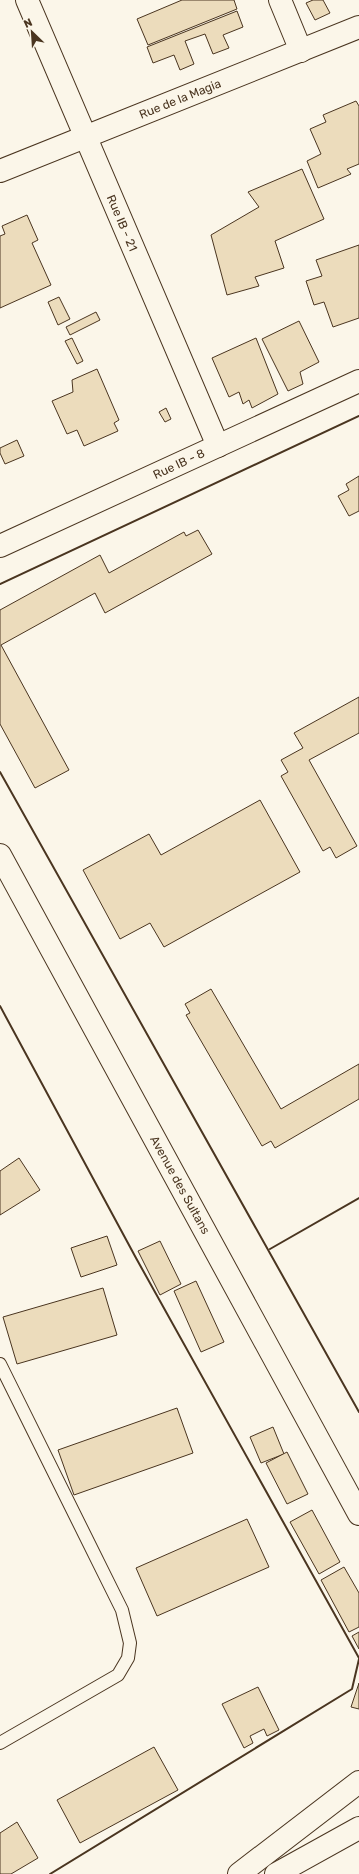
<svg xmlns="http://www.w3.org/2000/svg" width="359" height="1874" viewBox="0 0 359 1874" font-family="Rubik,sans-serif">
<rect width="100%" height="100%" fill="#fbf6e9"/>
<!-- building -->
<g fill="#ecdcbc" stroke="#4a3520">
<path d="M 182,0 L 234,0 L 237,9 L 148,45 L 137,19 Z"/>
<path d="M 313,0 L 323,0 L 330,13 L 315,20 L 306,3 Z"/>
<path d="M 237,11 L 243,27 L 223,35 L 229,48 L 213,54 L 205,34 L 185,41 L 194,64 L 180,70 L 174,55 L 153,63 L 147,47 Z"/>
<path d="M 356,101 L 359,106 L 359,164 L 347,169 L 351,174 L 318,188 L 307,161 L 321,154 L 310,129 L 326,122 L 323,115 Z"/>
<path d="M 302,169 L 324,219 L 275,241 L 284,268 L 255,277 L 259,286 L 227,295 L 211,235 L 259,207 L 248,192 Z"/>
<path d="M 27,215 L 38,240 L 32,243 L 51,285 L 0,308 L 0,236 L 5,234 L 2,226 Z"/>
<path d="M 359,245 L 359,318 L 333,327 L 324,302 L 314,305 L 306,281 L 322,276 L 316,260 Z"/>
<path d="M 59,297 L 70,319 L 58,325 L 48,302 Z"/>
<path d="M 96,312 L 100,320 L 70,335 L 66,327 Z"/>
<path d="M 299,321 L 319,362 L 300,372 L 303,384 L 288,391 L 262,339 Z"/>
<path d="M 72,338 L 83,361 L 77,364 L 65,341 Z"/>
<path d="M 256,338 L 278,394 L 252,408 L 249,400 L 243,404 L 239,392 L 229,397 L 212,358 Z"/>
<path d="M 97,369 L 119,420 L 114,423 L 118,431 L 84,446 L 77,430 L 67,434 L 52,401 L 73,392 L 72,380 Z"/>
<path d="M 166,408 L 171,419 L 165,422 L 159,412 Z"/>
<path d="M 17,440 L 24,456 L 5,464 L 0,453 L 0,448 Z"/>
<path d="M 359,476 L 359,511 L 349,516 L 338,496 L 349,490 L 346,484 Z"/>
<path d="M 198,530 L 212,554 L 105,613 L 95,593 L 1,645 L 69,770 L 35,788 L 0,724 L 0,610 L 100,555 L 109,573 L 184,532 L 186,536 Z"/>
<path d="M 359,697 L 359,733 L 309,760 L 357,846 L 336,858 L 330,847 L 323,851 L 281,776 L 288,772 L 281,760 L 303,748 L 294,733 Z"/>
<path d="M 260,800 L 300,872 L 164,947 L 150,923 L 120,939 L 83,870 L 149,834 L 161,855 Z"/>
<path d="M 211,989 L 281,1109 L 359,1064 L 359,1099 L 275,1148 L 271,1141 L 262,1146 L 186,1015 L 190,1013 L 185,1004 Z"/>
<path d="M 19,1158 L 40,1190 L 0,1215 L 0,1171 Z"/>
<path d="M 107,1236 L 117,1265 L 81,1277 L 71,1248 Z"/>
<path d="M 160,1241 L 181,1284 L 160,1295 L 138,1251 Z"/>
<path d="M 196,1281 L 224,1342 L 201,1352 L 174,1291 Z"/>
<path d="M 103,1288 L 117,1335 L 17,1364 L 3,1317 Z"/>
<path d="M 177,1408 L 193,1453 L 74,1495 L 58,1450 Z"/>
<path d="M 273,1427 L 284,1454 L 261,1463 L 250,1437 Z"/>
<path d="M 287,1452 L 308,1494 L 287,1504 L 266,1463 Z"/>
<path d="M 312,1510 L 340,1562 L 319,1574 L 290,1522 Z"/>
<path d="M 247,1519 L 269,1567 L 157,1616 L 136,1568 Z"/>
<path d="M 344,1567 L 359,1593 L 359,1627 L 349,1632 L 321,1580 Z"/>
<path d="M 359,1632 L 359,1649 L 352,1636 Z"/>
<path d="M 359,1683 L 359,1709 L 351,1707 Z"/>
<path d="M 258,1687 L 279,1730 L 267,1736 L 264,1729 L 250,1736 L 253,1743 L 244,1748 L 222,1704 Z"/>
<path d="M 154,1747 L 178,1790 L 80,1843 L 57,1800 Z"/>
<path d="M 17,1822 L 38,1858 L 11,1874 L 0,1874 L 0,1833 Z"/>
</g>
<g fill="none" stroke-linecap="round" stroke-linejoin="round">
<!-- lane casing -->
<g stroke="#4a3520" stroke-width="14">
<path id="lane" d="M 0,1364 L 122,1610 L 130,1643 L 128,1658 L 118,1675 L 0,1743"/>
</g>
<!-- street casing -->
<g stroke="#4a3520" stroke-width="24">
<g id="street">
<path d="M 27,0 L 218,446"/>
<path d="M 280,0 L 301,51"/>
<path d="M 0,171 L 359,27"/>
<path d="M 0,546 L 359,381"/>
</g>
</g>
<!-- secondary casing -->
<g stroke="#4a3520" stroke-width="24">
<path id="secondary" d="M 0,855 L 359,1514"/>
</g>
<!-- highway casing -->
<g stroke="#4a3520" stroke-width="24">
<g id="highway">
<path d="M 239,1874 L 359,1782"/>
<path d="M 276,1874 L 359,1828"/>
</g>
</g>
<!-- lane -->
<use href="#lane" stroke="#fbf6e9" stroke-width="12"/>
<!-- street -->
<use href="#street" stroke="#fbf6e9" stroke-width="22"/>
<!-- secondary -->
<use href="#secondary" stroke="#fbf6e9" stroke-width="22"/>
<!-- highway -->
<use href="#highway" stroke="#fbf6e9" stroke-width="22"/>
<!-- wall -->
<g stroke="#4a3520" stroke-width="2">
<path d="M 0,584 L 359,416"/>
<path d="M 0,772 C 119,986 241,1198 359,1412"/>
<path d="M 0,1006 L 136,1258 L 359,1658"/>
<path d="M 270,1249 L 359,1198"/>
<path d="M 50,1874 L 352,1689 L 359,1659"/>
</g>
</g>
<g text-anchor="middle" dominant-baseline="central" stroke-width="3" stroke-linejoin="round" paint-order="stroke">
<!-- street labels -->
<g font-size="12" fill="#4a3520" stroke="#fbf6e9">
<text transform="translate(180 99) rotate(-22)">Rue de la Magia</text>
<text transform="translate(122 223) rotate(67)">Rue IB - 21</text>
<text transform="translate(179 464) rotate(-25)">Rue IB - 8</text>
<text transform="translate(180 1185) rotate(61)">Avenue des Sultans</text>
</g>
</g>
<!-- north arrow -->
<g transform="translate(32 32) rotate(335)" stroke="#fbf6e9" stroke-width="3" paint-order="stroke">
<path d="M0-3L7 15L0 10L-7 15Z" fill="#4a3520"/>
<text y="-6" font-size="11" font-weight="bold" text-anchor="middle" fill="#4a3520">N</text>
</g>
</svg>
